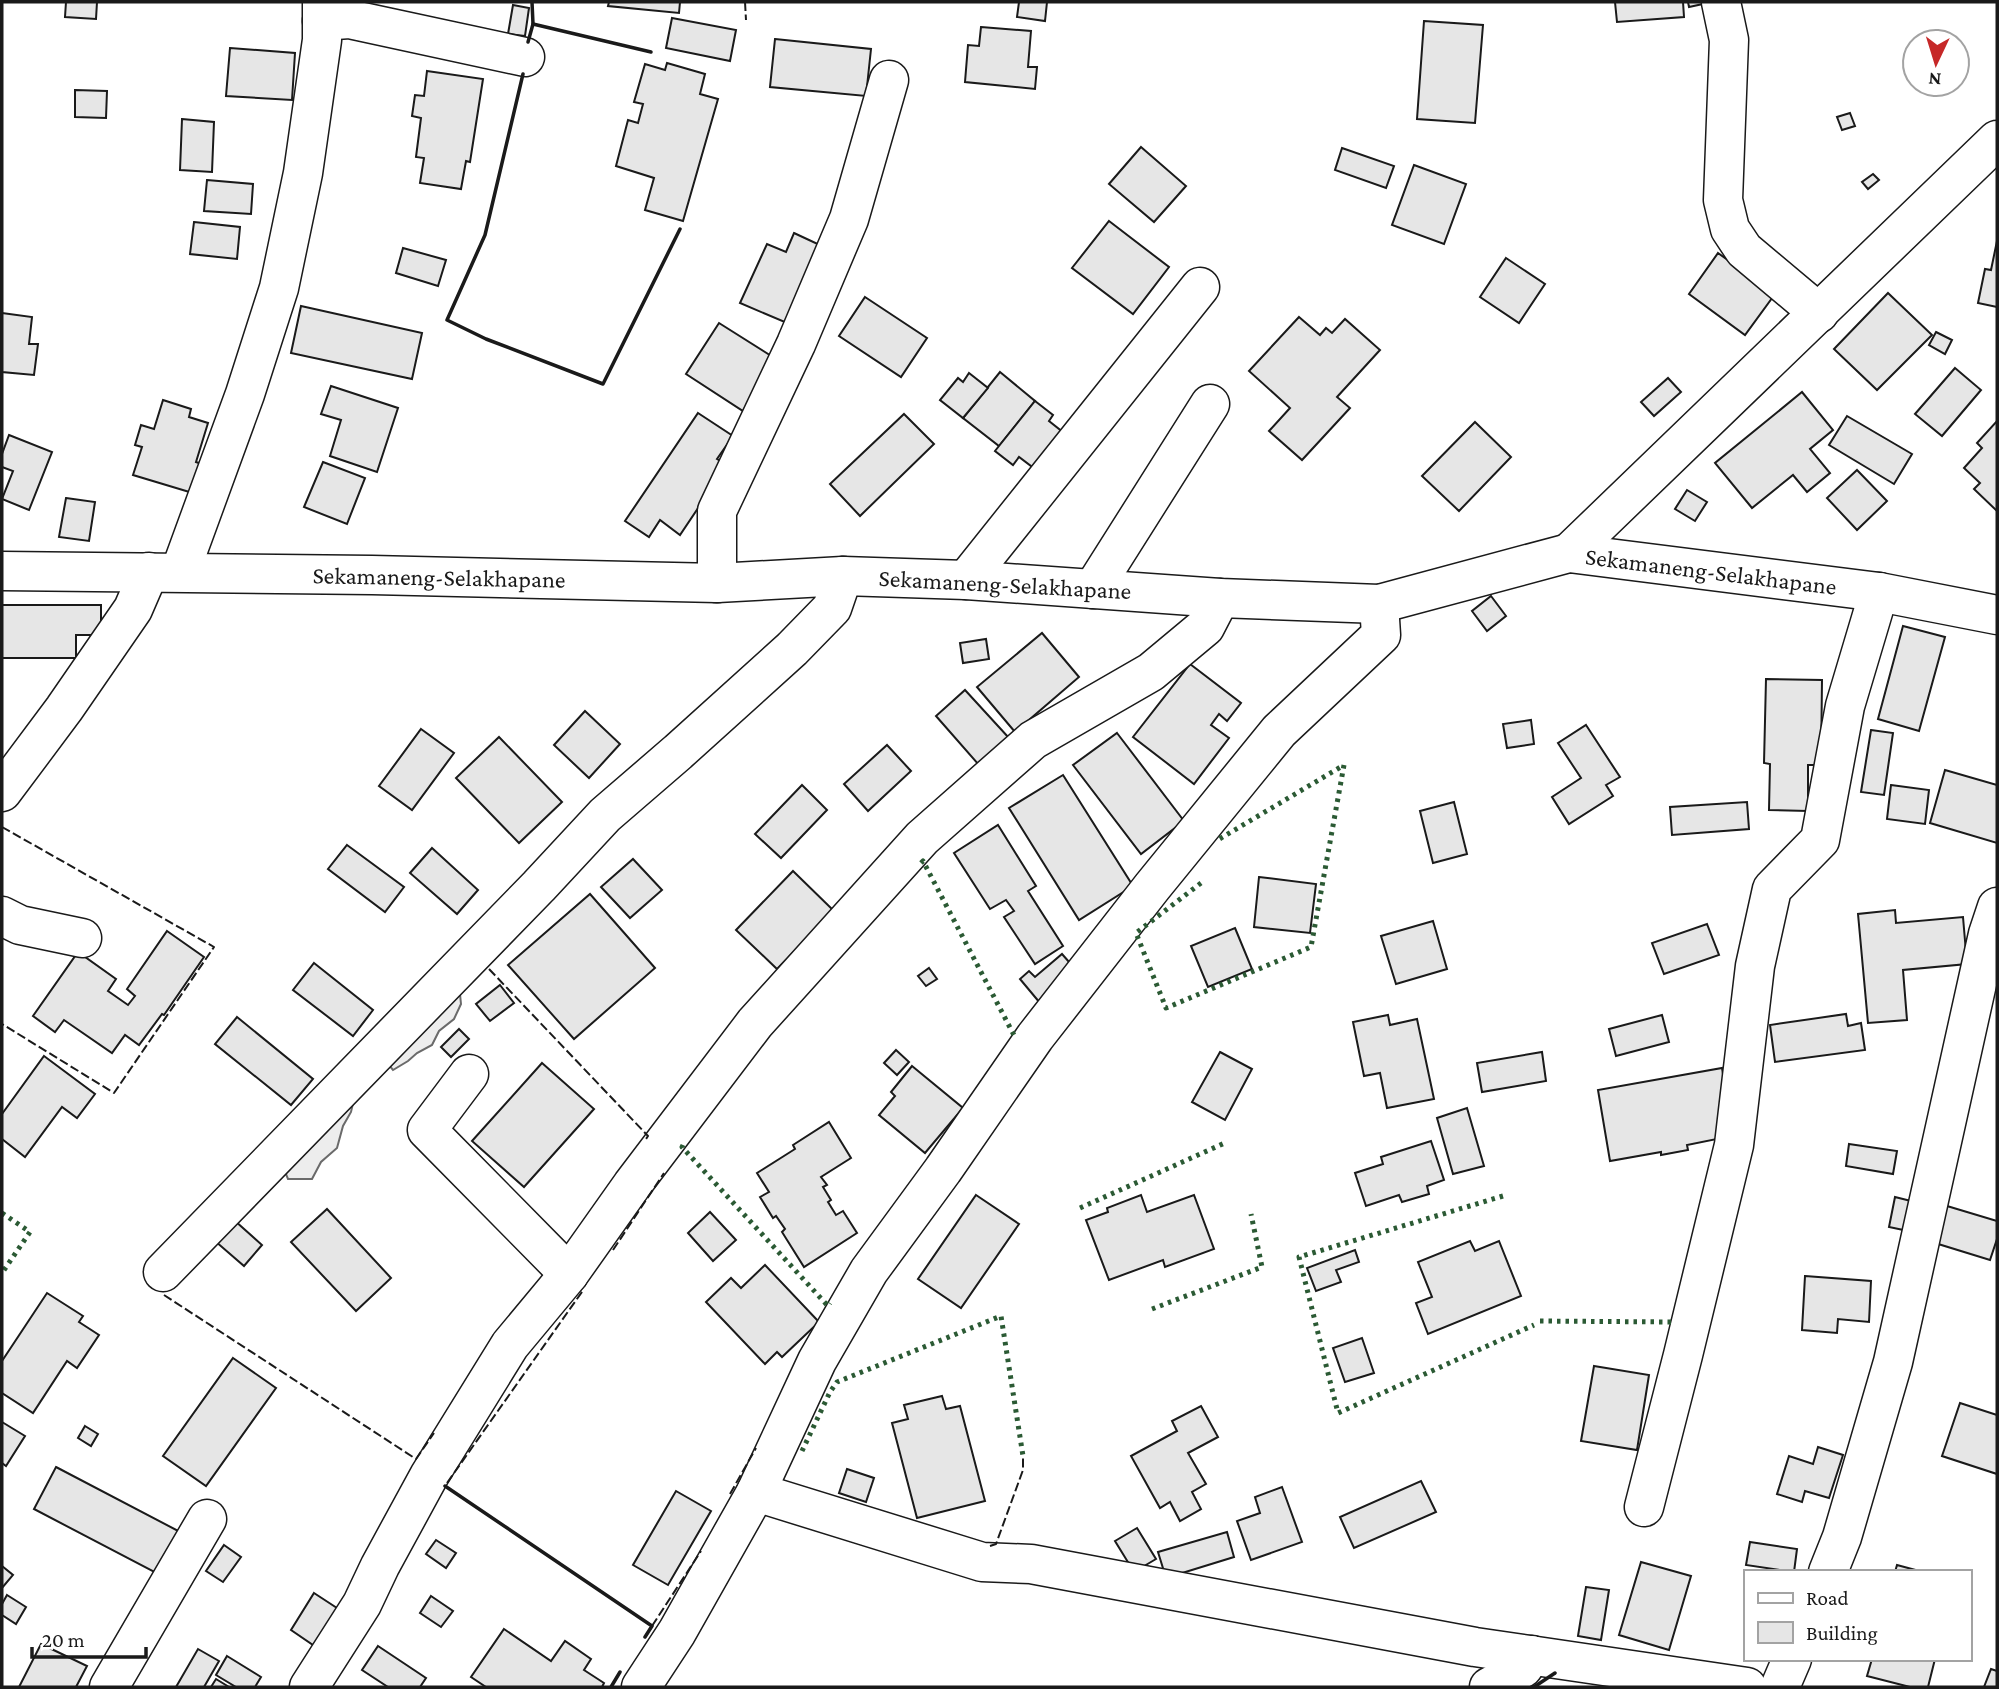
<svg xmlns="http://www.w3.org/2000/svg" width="1999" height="1689" viewBox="0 0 1999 1689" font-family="'Crimson Pro',serif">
<rect width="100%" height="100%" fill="#fff"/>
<!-- green -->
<g fill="#ededed" stroke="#6a6a6a" stroke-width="2">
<path d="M 460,994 L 461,1004 L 454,1019 L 439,1031 L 432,1045 L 417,1053 L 408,1061 L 393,1070 L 384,1059 Z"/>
<path d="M 354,1099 L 351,1112 L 343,1126 L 337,1148 L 321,1162 L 312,1179 L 288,1179 L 283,1167 Z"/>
</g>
<!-- building -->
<g fill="#e6e6e6" stroke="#1a1a1a" stroke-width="2">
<path d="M 66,2 L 97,2 L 96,19 L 65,17 Z"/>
<path d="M 609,2 L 680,2 L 679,13 L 608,6 Z"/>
<path d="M 1019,2 L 1047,2 L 1045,21 L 1017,17 Z"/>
<path d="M 1615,2 L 1683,2 L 1684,17 L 1617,22 Z"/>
<path d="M 1688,2 L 1712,2 L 1689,7 Z"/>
<path d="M 513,5 L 529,8 L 525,36 L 508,34 Z"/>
<path d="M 672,18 L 736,30 L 730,61 L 666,48 Z"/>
<path d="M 1424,21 L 1483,25 L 1475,123 L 1417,119 Z"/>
<path d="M 981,27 L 1031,31 L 1028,67 L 1037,67 L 1035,89 L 965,82 L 968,45 L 979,46 Z"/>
<path d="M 775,39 L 871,49 L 866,96 L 770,87 Z"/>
<path d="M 230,48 L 295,53 L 292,100 L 226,96 Z"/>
<path d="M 667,63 L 705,74 L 700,94 L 718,99 L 683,221 L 645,210 L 654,178 L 616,166 L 628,120 L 638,123 L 643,104 L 634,102 L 645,64 L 665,70 Z"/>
<path d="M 427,71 L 483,79 L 470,162 L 466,161 L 461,189 L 420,183 L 424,158 L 416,157 L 421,118 L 412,116 L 415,95 L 424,96 Z"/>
<path d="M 75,90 L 107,91 L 106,118 L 75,117 Z"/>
<path d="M 1850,113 L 1855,126 L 1842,130 L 1837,117 Z"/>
<path d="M 182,119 L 214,122 L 212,172 L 180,170 Z"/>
<path d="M 1141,147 L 1186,186 L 1154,222 L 1109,184 Z"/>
<path d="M 1342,148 L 1394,166 L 1386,188 L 1335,170 Z"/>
<path d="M 1414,165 L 1466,184 L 1444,244 L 1392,225 Z"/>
<path d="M 1873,174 L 1879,180 L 1868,189 L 1862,182 Z"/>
<path d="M 207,180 L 253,184 L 251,214 L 204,211 Z"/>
<path d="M 1109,221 L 1169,267 L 1133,314 L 1072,268 Z"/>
<path d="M 194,222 L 240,227 L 237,259 L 190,254 Z"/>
<path d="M 794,233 L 822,246 L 787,323 L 740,303 L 767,244 L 786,252 Z"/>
<path d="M 1997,241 L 1997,307 L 1978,303 L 1985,269 L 1991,270 Z"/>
<path d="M 403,248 L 446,260 L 438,286 L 396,273 Z"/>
<path d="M 1718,253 L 1775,294 L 1745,335 L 1689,294 Z"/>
<path d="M 1506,258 L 1545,284 L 1519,323 L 1480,297 Z"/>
<path d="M 1888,293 L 1932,335 L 1877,390 L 1834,349 Z"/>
<path d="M 865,297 L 927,338 L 901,377 L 839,336 Z"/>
<path d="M 301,306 L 422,333 L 412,379 L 291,353 Z"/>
<path d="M 2,313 L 32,317 L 29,344 L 38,344 L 34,375 L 2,372 Z"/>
<path d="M 1299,317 L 1320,335 L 1326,328 L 1332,333 L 1345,319 L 1380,350 L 1337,397 L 1350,408 L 1302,460 L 1269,431 L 1290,408 L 1249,371 Z"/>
<path d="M 719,323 L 776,359 L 743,411 L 686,374 Z"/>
<path d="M 1936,332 L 1952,340 L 1945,354 L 1929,345 Z"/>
<path d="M 1955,368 L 1981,390 L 1942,436 L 1915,414 Z"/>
<path d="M 1000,372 L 1035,401 L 999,446 L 963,418 Z"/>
<path d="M 969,373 L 988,388 L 963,418 L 940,400 L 958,378 L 963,382 Z"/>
<path d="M 1668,378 L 1681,392 L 1654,416 L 1641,402 Z"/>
<path d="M 331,386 L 398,408 L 377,472 L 330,456 L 341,420 L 321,414 Z"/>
<path d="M 1802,392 L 1833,430 L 1810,449 L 1830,473 L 1807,492 L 1793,475 L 1752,508 L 1715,463 Z"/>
<path d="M 163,400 L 191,409 L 189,417 L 208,423 L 196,462 L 205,465 L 196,494 L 133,475 L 142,447 L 135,445 L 141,425 L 154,429 Z"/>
<path d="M 1035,401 L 1053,415 L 1049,421 L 1064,433 L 1035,469 L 1019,457 L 1013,465 L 995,451 Z"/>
<path d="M 698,413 L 733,436 L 717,459 L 727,465 L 680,535 L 660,520 L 649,537 L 625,521 Z"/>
<path d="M 904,414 L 934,444 L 860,516 L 830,484 Z"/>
<path d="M 1847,416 L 1912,454 L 1894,484 L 1829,445 Z"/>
<path d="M 1997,421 L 1997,511 L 1974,489 L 1980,483 L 1964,468 L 1982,448 L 1977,443 Z"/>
<path d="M 1475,422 L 1511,457 L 1459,511 L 1422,476 Z"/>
<path d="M 9,435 L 52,452 L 29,510 L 2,499 L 13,471 L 2,467 L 2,454 Z"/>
<path d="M 323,462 L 365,478 L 347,524 L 304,507 Z"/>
<path d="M 1857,470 L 1887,501 L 1857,530 L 1827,498 Z"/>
<path d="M 1687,490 L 1707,502 L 1695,521 L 1675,509 Z"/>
<path d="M 66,498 L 95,502 L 89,541 L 59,537 Z"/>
<path d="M 1491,596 L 1506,616 L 1487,631 L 1472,611 Z"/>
<path d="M 2,605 L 101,605 L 101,635 L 76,635 L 76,658 L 2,658 Z"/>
<path d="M 1903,626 L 1945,637 L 1919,731 L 1878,719 Z"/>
<path d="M 1042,633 L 1079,677 L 1015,732 L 977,687 Z"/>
<path d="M 986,639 L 989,659 L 963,663 L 960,643 Z"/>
<path d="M 1190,664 L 1241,703 L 1227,721 L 1219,714 L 1211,725 L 1229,738 L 1194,784 L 1133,737 Z"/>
<path d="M 1766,679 L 1822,680 L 1821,765 L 1808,765 L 1808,811 L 1769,810 L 1770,764 L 1764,763 Z"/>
<path d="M 965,690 L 1009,738 L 979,765 L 936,716 Z"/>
<path d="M 585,711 L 620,744 L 589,778 L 554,745 Z"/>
<path d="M 1531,720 L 1534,744 L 1507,748 L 1503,724 Z"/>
<path d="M 1586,725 L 1620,777 L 1606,785 L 1613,796 L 1569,824 L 1552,797 L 1581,778 L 1558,743 Z"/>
<path d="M 421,729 L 454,753 L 412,810 L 379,786 Z"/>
<path d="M 1871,730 L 1893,733 L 1884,795 L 1861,792 Z"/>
<path d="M 1117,733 L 1184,821 L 1141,854 L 1073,765 Z"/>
<path d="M 499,737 L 562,802 L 519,843 L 456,778 Z"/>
<path d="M 887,745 L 911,771 L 868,811 L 844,784 Z"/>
<path d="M 1945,770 L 1997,785 L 1997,843 L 1930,823 Z"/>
<path d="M 1063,775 L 1133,886 L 1079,920 L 1009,808 Z"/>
<path d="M 802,785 L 827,810 L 781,858 L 755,834 Z"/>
<path d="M 1891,785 L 1929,790 L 1925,824 L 1887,819 Z"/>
<path d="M 1454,802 L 1467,854 L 1433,863 L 1420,811 Z"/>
<path d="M 1747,802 L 1749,829 L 1672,835 L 1670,807 Z"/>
<path d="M 998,825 L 1036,886 L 1028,891 L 1063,946 L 1035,964 L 1004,917 L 1014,911 L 1006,900 L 990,909 L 954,853 Z"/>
<path d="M 347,845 L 404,887 L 385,912 L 328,869 Z"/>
<path d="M 432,848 L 478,890 L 457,914 L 410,873 Z"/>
<path d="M 633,859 L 662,890 L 630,918 L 601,887 Z"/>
<path d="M 793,871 L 834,911 L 777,969 L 736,930 Z"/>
<path d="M 1259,877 L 1316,884 L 1310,933 L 1254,927 Z"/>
<path d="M 590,894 L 655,968 L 574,1039 L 508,965 Z"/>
<path d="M 1895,910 L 1896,923 L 1963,917 L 1967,964 L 1903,970 L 1907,1020 L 1868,1023 L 1858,914 Z"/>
<path d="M 1433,921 L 1447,969 L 1396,984 L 1381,936 Z"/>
<path d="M 1707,924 L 1719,955 L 1664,974 L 1652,943 Z"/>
<path d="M 1235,928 L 1252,969 L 1208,987 L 1191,946 Z"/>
<path d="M 167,931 L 204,957 L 164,1015 L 162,1014 L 139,1045 L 125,1035 L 112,1053 L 64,1020 L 55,1032 L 33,1016 L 78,952 L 116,979 L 108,991 L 128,1005 L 135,996 L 127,989 Z"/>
<path d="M 1062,954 L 1077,971 L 1040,1003 L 1020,979 L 1029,971 L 1035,977 Z"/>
<path d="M 314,963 L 373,1010 L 353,1036 L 293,990 Z"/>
<path d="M 929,968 L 937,979 L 926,986 L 918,976 Z"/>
<path d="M 500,985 L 514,1003 L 490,1021 L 476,1004 Z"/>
<path d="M 1846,1014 L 1848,1026 L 1861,1023 L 1865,1050 L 1775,1062 L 1770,1025 Z"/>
<path d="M 1388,1015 L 1390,1025 L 1417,1019 L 1434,1099 L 1387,1108 L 1380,1073 L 1364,1076 L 1353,1022 Z"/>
<path d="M 1662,1015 L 1669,1042 L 1616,1056 L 1609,1029 Z"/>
<path d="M 237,1017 L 313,1079 L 291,1105 L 215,1044 Z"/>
<path d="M 459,1029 L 469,1039 L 451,1057 L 441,1047 Z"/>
<path d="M 896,1050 L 909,1062 L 897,1075 L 884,1063 Z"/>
<path d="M 1220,1052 L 1252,1069 L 1225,1120 L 1192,1102 Z"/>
<path d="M 1542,1052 L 1546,1081 L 1482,1092 L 1477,1063 Z"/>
<path d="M 44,1056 L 95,1094 L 77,1118 L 62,1107 L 25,1157 L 2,1139 L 2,1114 Z"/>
<path d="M 542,1063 L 594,1109 L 524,1187 L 472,1141 Z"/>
<path d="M 912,1066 L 963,1108 L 925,1153 L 879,1115 L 895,1096 L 891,1092 Z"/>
<path d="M 1722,1068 L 1730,1116 L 1722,1138 L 1687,1145 L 1688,1150 L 1661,1155 L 1661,1152 L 1610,1161 L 1598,1090 Z"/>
<path d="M 1467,1108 L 1484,1166 L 1453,1174 L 1437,1118 Z"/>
<path d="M 829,1122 L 851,1158 L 821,1177 L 827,1185 L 823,1187 L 831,1200 L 828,1202 L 836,1215 L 843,1211 L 857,1233 L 804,1267 L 782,1232 L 785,1229 L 776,1216 L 773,1218 L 760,1197 L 769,1192 L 757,1173 L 795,1149 L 793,1145 Z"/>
<path d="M 1431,1141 L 1444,1180 L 1427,1186 L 1429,1194 L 1402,1202 L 1399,1195 L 1366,1206 L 1355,1173 L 1383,1164 L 1381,1157 Z"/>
<path d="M 1849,1144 L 1897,1151 L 1893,1174 L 1846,1166 Z"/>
<path d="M 976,1195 L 1019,1224 L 961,1308 L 918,1279 Z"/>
<path d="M 1141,1195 L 1147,1212 L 1194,1195 L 1214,1249 L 1165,1267 L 1163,1260 L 1109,1280 L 1086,1220 L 1108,1212 L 1107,1208 Z"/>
<path d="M 1895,1197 L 1919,1203 L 1913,1232 L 1889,1227 Z"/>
<path d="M 1947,1206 L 1997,1221 L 1997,1239 L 1990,1260 L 1935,1243 Z"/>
<path d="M 327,1209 L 391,1278 L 356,1311 L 291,1242 Z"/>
<path d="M 710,1212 L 736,1240 L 713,1261 L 688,1233 Z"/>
<path d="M 234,1220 L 262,1245 L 244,1266 L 215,1241 Z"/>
<path d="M 1470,1241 L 1475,1251 L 1499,1241 L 1521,1296 L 1428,1334 L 1416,1303 L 1432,1297 L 1418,1262 Z"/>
<path d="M 1355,1250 L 1359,1262 L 1336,1270 L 1341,1282 L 1316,1291 L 1307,1268 Z"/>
<path d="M 765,1265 L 819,1322 L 782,1357 L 777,1352 L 765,1364 L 706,1302 L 731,1278 L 741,1288 Z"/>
<path d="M 1805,1276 L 1871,1281 L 1869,1322 L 1838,1319 L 1837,1333 L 1802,1330 Z"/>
<path d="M 47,1293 L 83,1316 L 79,1322 L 99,1335 L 77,1368 L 67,1361 L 33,1413 L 2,1393 L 2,1361 Z"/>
<path d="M 1362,1338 L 1374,1373 L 1345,1382 L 1333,1348 Z"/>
<path d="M 233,1358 L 276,1388 L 206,1486 L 163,1456 Z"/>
<path d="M 1594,1366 L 1649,1375 L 1637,1450 L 1581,1441 Z"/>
<path d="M 942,1396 L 946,1409 L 960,1406 L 985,1501 L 917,1518 L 892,1423 L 908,1419 L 904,1405 Z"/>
<path d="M 1960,1403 L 1997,1415 L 1997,1474 L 1942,1456 Z"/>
<path d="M 1201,1406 L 1218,1437 L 1188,1453 L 1206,1484 L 1192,1492 L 1201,1509 L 1180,1521 L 1170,1502 L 1160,1508 L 1131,1456 L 1177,1431 L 1172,1421 Z"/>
<path d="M 2,1422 L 25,1436 L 6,1466 L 2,1463 Z"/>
<path d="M 85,1426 L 98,1434 L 91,1446 L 78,1438 Z"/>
<path d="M 1818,1447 L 1843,1455 L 1829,1498 L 1805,1491 L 1802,1502 L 1777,1494 L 1789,1456 L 1813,1464 Z"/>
<path d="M 56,1467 L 184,1534 L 162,1576 L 34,1509 Z"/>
<path d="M 847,1469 L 874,1478 L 866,1502 L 839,1493 Z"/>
<path d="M 1421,1481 L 1436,1512 L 1354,1548 L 1340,1517 Z"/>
<path d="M 1282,1487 L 1302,1542 L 1251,1560 L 1237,1521 L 1260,1513 L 1255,1497 Z"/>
<path d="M 676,1491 L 711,1511 L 668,1585 L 633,1565 Z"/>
<path d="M 1137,1528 L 1156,1559 L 1134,1572 L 1115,1541 Z"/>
<path d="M 1227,1532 L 1234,1557 L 1166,1578 L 1158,1552 Z"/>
<path d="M 436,1540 L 456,1553 L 446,1568 L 426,1554 Z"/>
<path d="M 1750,1542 L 1797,1549 L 1794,1572 L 1746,1565 Z"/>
<path d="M 224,1545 L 241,1557 L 223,1582 L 206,1571 Z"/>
<path d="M 1641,1562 L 1691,1576 L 1669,1650 L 1619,1635 Z"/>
<path d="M 1897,1565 L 1923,1572 L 1895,1572 Z"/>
<path d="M 2,1566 L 13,1575 L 2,1588 Z"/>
<path d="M 1586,1587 L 1609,1590 L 1601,1640 L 1578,1636 Z"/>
<path d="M 314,1593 L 340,1610 L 316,1647 L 291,1630 Z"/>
<path d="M 7,1595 L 26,1607 L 16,1624 L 2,1615 L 2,1604 Z"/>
<path d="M 431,1596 L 453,1611 L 441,1627 L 420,1613 Z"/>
<path d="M 504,1629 L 551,1661 L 565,1641 L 591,1659 L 584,1670 L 604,1683 L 602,1687 L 486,1687 L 471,1677 Z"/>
<path d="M 41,1644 L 87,1666 L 76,1687 L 19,1687 Z"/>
<path d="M 378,1646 L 426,1678 L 420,1687 L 388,1687 L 362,1670 Z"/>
<path d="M 198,1649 L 219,1661 L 204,1687 L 176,1687 Z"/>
<path d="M 227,1656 L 261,1677 L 255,1687 L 236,1687 L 216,1675 Z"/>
<path d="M 1872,1659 L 1935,1659 L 1928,1687 L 1910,1687 L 1867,1676 Z"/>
<path d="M 1991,1669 L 1997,1671 L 1997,1687 L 1984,1687 Z"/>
<path d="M 216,1679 L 229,1687 L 211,1687 Z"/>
</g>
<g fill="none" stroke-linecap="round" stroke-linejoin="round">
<!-- minor casing -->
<g stroke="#1a1a1a" stroke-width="41">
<g id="minor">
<path d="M 1721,2 L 1729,40 L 1723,200 L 1730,229 L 1744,250 L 1819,313"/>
<path d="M 322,21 L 349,19 L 525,57"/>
<path d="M 1569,553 L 1997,140"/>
<path d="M 2,571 L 372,575 L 717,583 L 843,576 L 966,580 L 1220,598 L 1379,604 L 1569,553 L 1879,592 L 1997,615"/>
<path d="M 180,572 L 245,394 L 279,288 L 303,173 L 322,40 L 322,2"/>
<path d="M 966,580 L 1200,287"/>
<path d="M 717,583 L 717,511 L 796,344 L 849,219 L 889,80"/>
<path d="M 1093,589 L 1210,404"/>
<path d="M 2,792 L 64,709 L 133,609 L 149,572"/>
<path d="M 2,916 L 20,925 L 82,938"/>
<path d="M 469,1074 L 427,1130 L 569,1274"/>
<path d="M 163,1272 L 539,886 L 605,815 L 678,752 L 792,649 L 832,608 L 843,576"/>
<path d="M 756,1492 L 982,1562 L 1031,1564 L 1475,1647 L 1747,1687"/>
<path d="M 1644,1507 L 1683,1355 L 1734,1145 L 1755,966 L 1772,889 L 1820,840 L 1845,706 L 1879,592"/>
<path d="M 1828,1572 L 1842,1537 L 1893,1362 L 1988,934 L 1997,907"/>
<path d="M 109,1687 L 207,1519"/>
<path d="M 309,1687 L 362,1604 L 380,1566 L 429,1476 L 510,1345 L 569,1274 L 632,1185 L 755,1023 L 922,838 L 1033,740 L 1151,672 L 1205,627 L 1220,598"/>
<path d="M 641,1687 L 677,1632 L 756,1492 L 817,1361 L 869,1271 L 943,1170 L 1035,1037 L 1152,887 L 1279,731 L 1381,635 L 1379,604"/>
<path d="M 1489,1687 L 1523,1668 L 1532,1655"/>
<path d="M 1780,1687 L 1792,1659"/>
</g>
</g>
<!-- minor -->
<use href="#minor" stroke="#fff" stroke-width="38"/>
<!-- hedge -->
<g stroke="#2b5a34" stroke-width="5" stroke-dasharray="3.5 5" stroke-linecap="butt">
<path d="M 921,863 L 923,861 L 1016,1039"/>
<path d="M 1201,883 L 1136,933 L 1166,1008 L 1311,947 L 1344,765 L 1216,841"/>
<path d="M 683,1145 L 682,1147 L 828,1306 L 830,1303"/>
<path d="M 1503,1196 L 1299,1257 L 1338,1413 L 1534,1325"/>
<path d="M 1080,1208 L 1227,1142"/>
<path d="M 2,1213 L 30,1232 L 2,1273"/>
<path d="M 1152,1309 L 1262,1267 L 1251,1214"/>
<path d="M 1540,1321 L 1671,1322"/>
<path d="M 802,1451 L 830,1392 L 837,1382 L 1001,1316 L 1023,1456"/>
</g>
<!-- fence -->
<g stroke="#1a1a1a" stroke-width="2" stroke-dasharray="9 3.5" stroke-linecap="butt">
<path d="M 745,2 L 746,20"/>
<path d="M 2,827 L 214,947 L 114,1093 L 2,1024"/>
<path d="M 489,969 L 648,1136 L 646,1139"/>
<path d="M 613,1250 L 664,1173"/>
<path d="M 164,1295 L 416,1459 L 434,1433"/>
<path d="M 447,1483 L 584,1289"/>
<path d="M 730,1494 L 756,1448"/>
<path d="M 990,1546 L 996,1544 L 1023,1470 L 1023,1456"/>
<path d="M 652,1626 L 701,1551"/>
</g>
<!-- wall -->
<g stroke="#1a1a1a" stroke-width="3.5">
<path d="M 532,2 L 533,24"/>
<path d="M 528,42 L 533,24 L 651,52"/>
<path d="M 523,74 L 485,235 L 447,320 L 486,339 L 603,384 L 680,229"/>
<path d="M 445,1486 L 652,1626 L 645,1637"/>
<path d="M 611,1687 L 620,1672"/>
<path d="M 1534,1687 L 1555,1673"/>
</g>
</g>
<g text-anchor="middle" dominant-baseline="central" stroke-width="5" stroke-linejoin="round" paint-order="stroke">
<!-- street labels -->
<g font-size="24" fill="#1a1a1a" stroke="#fff">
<text transform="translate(1711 571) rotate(7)">Sekamaneng-Selakhapane</text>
<text transform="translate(439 577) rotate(1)">Sekamaneng-Selakhapane</text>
<text transform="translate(1005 584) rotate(3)">Sekamaneng-Selakhapane</text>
</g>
</g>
<!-- border -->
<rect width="1999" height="1689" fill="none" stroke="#1a1a1a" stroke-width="7"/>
<!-- legend -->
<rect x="1744" y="1570" width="228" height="91" fill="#ffffff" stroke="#a3a3a3" stroke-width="2"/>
<rect x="1758" y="1593" width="35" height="10" fill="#ffffff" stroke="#a3a3a3" stroke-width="2"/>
<text x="1806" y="1605" font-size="21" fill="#1a1a1a">Road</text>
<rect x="1758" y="1622" width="35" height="21" fill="#e6e6e6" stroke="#a3a3a3" stroke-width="2"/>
<text x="1806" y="1640" font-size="21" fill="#1a1a1a">Building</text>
<!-- north arrow -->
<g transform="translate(1936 63) rotate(184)"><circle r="33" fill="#ffffff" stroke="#a3a3a3" stroke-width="2"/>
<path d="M0-5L12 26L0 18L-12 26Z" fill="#c62828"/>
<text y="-10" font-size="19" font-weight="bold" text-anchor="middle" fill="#1a1a1a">N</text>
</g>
<!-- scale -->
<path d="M32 1647v10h114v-10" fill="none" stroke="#1a1a1a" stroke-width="3.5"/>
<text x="42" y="1647" font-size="21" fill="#1a1a1a" stroke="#ffffff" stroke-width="5" paint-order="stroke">20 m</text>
</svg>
